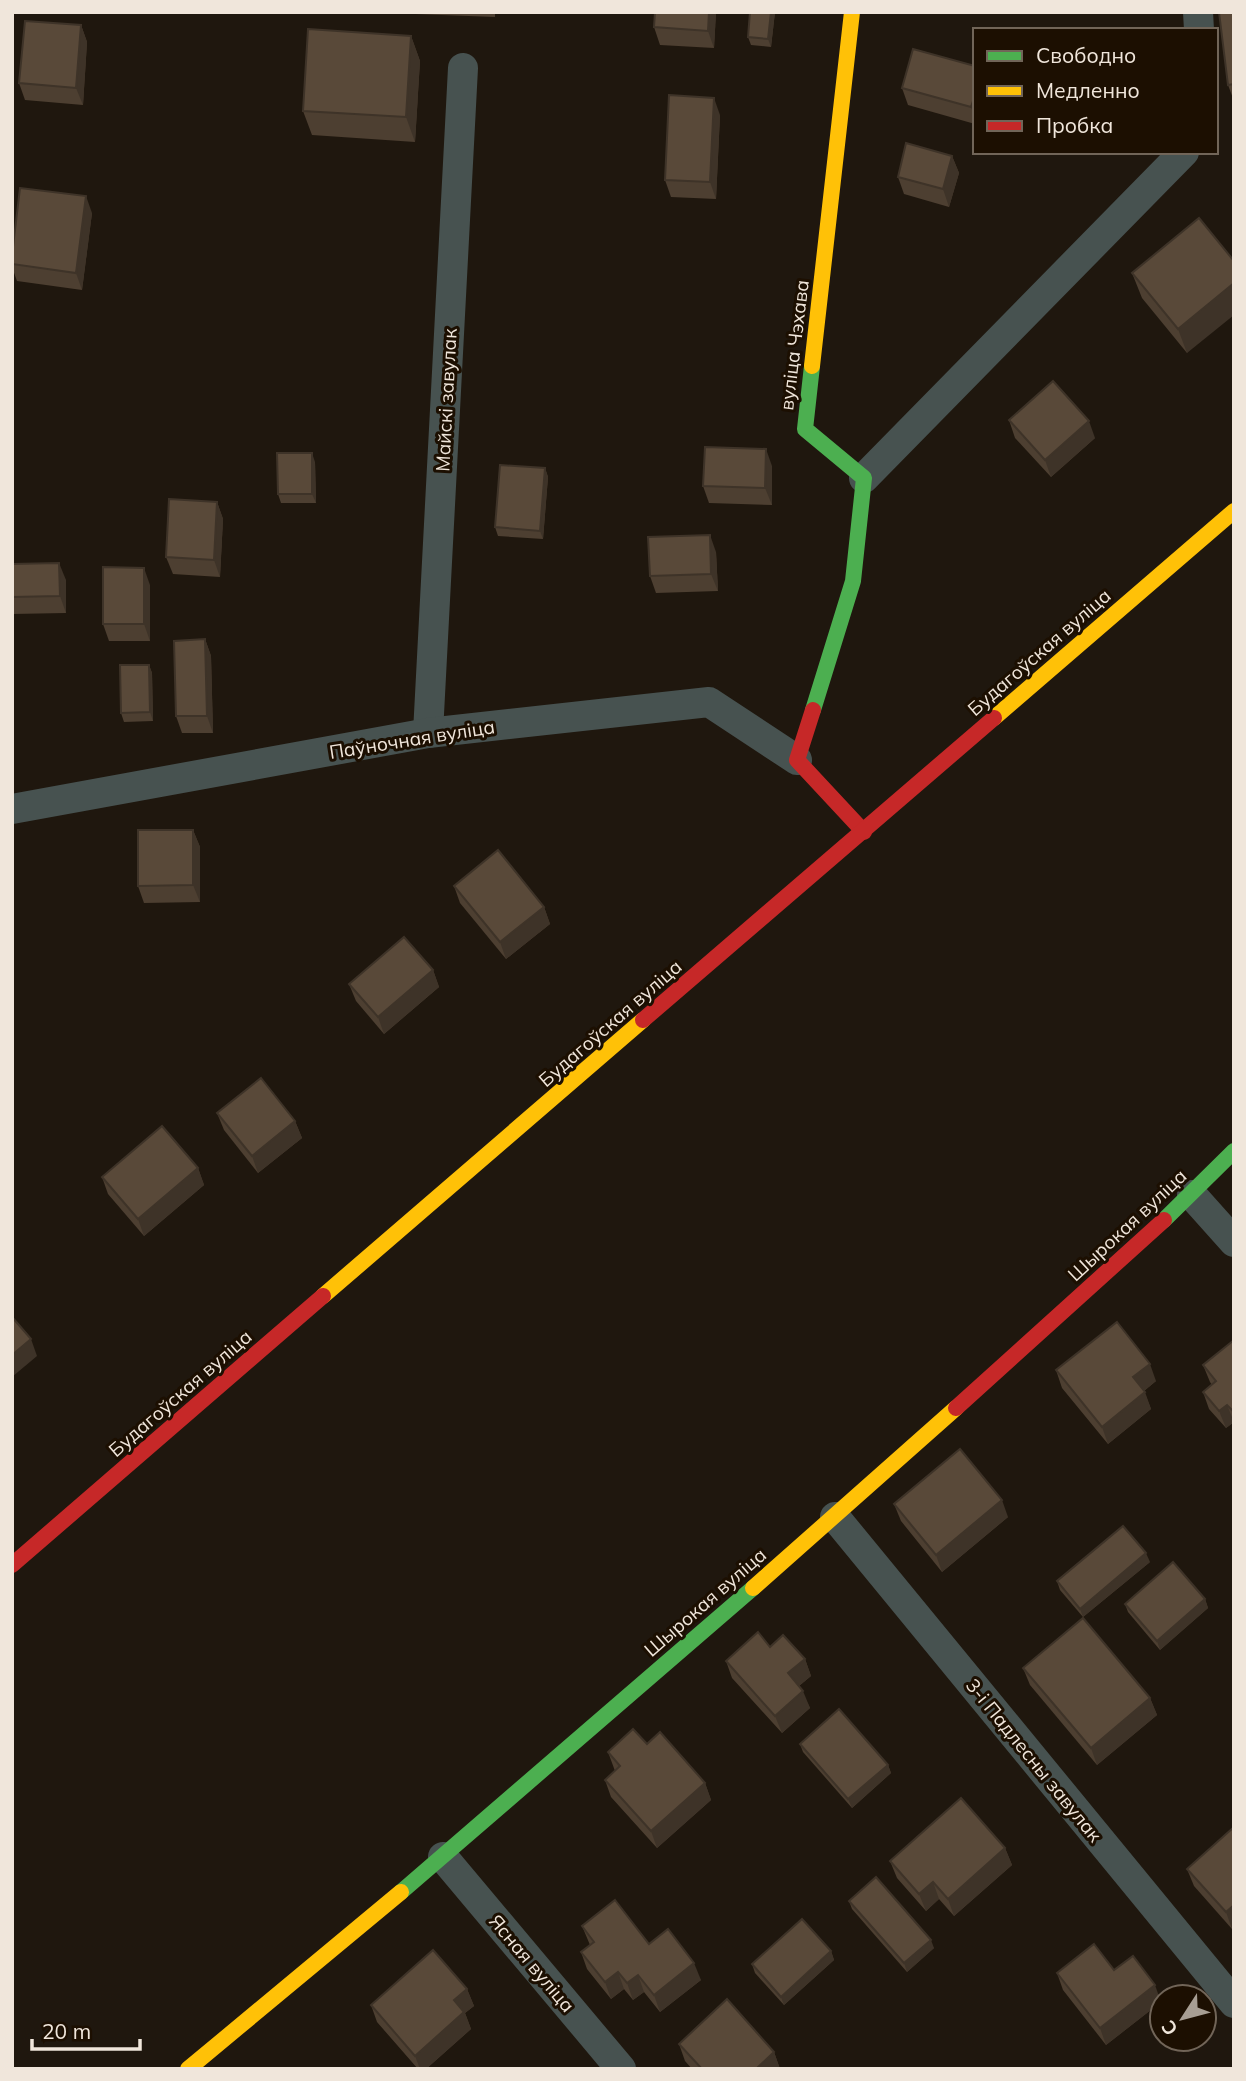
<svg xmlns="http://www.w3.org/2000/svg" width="1246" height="2081" viewBox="0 0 1246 2081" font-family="Mulish,sans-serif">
<rect width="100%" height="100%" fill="#1f170e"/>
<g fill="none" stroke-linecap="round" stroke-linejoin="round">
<!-- street -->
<g stroke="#475250" stroke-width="30">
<path d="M 1198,12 L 1199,30"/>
<path d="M 864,478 L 1184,152"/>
<path d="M 428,733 L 463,68"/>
<path d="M 12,809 L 428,733 L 709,702 L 797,760"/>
<path d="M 1192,1195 L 1234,1242"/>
<path d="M 835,1517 L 1234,2003"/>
<path d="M 443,1857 L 621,2069"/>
</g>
<!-- fast -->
<g stroke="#4caf50" stroke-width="16">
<path d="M 812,366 L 805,429 L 864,478 L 853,581 L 813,710"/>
<path d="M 1164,1220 L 1234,1151"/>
<path d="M 401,1892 L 753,1588"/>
</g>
<!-- slow -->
<g stroke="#ffc107" stroke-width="16">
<path d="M 812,366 L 852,12"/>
<path d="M 994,718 L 1234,511"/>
<path d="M 323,1296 L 643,1020"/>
<path d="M 753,1588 L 956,1408"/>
<path d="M 188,2069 L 401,1892"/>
</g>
<!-- jam -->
<g stroke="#c62828" stroke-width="16">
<path d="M 813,710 L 797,760 L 864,832"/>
<path d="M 643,1020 L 994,718"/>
<path d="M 956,1408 L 1164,1220"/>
<path d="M 12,1565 L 323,1296"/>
</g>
</g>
<!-- wall -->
<g fill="#4d3f31">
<path d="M 414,12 L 495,12 L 495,17 L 415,14 Z"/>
<path d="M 716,12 L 714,48 L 660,45 L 654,27 Z"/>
<path d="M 775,12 L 771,47 L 751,45 L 748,37 Z"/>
<path d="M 1234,12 L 1234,101 L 1228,85 Z"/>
<path d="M 81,25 L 87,42 L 83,105 L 25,100 L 19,83 Z"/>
<path d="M 411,36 L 420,61 L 415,142 L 312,135 L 303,111 Z"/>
<path d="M 975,66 L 975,124 L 908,105 L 902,88 Z"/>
<path d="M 720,115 L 716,199 L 671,197 L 665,180 Z"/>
<path d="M 952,156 L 959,173 L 949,207 L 904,194 L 898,177 Z"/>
<path d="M 92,213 L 82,290 L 17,281 L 12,267 L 12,255 Z"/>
<path d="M 1234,261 L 1187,353 L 1142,298 L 1132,273 Z"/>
<path d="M 1009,420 L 1095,438 L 1051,477 L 1015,438 Z"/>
<path d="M 315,462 L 316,503 L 281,503 L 278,494 Z"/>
<path d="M 772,466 L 772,505 L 709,503 L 703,486 Z"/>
<path d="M 545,468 L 548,477 L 543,539 L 498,536 L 495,527 Z"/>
<path d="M 217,502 L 223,519 L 220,577 L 173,574 L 166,557 Z"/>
<path d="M 716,552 L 718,591 L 656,593 L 650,576 Z"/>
<path d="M 12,564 L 66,580 L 66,613 L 12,614 Z"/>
<path d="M 150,585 L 150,641 L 109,641 L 103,624 Z"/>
<path d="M 205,639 L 211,656 L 213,733 L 182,733 L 176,716 Z"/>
<path d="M 149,665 L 152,673 L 153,721 L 124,722 L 121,713 Z"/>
<path d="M 193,830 L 200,847 L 200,902 L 144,903 L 138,886 Z"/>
<path d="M 454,886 L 544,907 L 550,924 L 506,959 L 460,903 Z"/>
<path d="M 433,970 L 439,987 L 384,1034 L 356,1001 L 349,984 Z"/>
<path d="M 217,1113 L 295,1121 L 302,1138 L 258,1173 L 224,1130 Z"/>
<path d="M 198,1168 L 204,1185 L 144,1236 L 108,1194 L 102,1177 Z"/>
<path d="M 1234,1340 L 1234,1422 L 1226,1428 L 1209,1409 L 1203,1392 L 1212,1385 L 1210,1382 L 1203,1365 Z"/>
<path d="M 1056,1370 L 1156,1381 L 1144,1391 L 1151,1409 L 1108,1444 L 1062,1388 Z"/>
<path d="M 894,1504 L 1008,1517 L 942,1572 L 901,1521 Z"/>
<path d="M 1150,1562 L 1083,1617 L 1060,1590 L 1057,1581 Z"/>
<path d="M 1205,1599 L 1208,1608 L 1160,1650 L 1128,1612 L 1125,1604 Z"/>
<path d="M 770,1647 L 805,1659 L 811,1676 L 799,1686 L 810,1708 L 782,1733 L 732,1678 L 726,1661 Z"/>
<path d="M 1023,1668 L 1150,1698 L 1157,1715 L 1097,1765 L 1030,1685 Z"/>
<path d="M 647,1744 L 705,1783 L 711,1800 L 657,1848 L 611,1797 L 605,1780 L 615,1771 L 608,1752 Z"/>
<path d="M 800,1744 L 888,1765 L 891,1773 L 852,1808 L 803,1752 Z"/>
<path d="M 1234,1827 L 1234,1927 L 1232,1929 L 1194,1886 L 1187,1869 Z"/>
<path d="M 1005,1848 L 1012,1865 L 954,1916 L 939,1899 L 926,1911 L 897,1878 L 890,1861 Z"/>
<path d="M 849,1901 L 934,1948 L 907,1972 L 852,1909 Z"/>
<path d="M 582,1926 L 649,1944 L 701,1980 L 660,2012 L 644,1992 L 633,2000 L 624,1989 L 611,1999 L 587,1969 L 581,1952 L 590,1945 Z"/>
<path d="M 831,1951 L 834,1960 L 784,2005 L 755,1973 L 752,1964 Z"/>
<path d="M 1114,1970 L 1161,2002 L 1106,2045 L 1063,1990 L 1057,1973 Z"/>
<path d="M 467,1989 L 474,2006 L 465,2013 L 471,2029 L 426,2069 L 418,2069 L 377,2022 L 371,2005 Z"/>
<path d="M 679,2044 L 774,2052 L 780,2069 L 692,2069 L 685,2061 Z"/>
</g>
<!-- shaded-wall -->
<g fill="#3e3328">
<path d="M 709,12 L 716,12 L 714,48 L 708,31 Z"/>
<path d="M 771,12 L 775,12 L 771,47 L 768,39 Z"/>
<path d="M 81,25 L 87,42 L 83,105 L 76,88 Z"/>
<path d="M 411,36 L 420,61 L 415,142 L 406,117 Z"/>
<path d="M 975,95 L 975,117 L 971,107 Z"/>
<path d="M 714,98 L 720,115 L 716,199 L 710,182 Z"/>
<path d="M 952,156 L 959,173 L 949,207 L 943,189 Z"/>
<path d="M 86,196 L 92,213 L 82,290 L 76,273 Z"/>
<path d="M 1234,283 L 1234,315 L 1187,353 L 1178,329 Z"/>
<path d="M 1089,421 L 1095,438 L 1051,477 L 1045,460 Z"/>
<path d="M 766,449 L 772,466 L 772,505 L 765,488 Z"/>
<path d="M 312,453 L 315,462 L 316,503 L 312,494 Z"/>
<path d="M 545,468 L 548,477 L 543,539 L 540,531 Z"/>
<path d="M 217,502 L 223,519 L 220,577 L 214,560 Z"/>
<path d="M 710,535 L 716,552 L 718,591 L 711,574 Z"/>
<path d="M 59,563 L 66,580 L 66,613 L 60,596 Z"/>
<path d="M 144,568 L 150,585 L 150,641 L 144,624 Z"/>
<path d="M 205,639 L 211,656 L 213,733 L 207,716 Z"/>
<path d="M 149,665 L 152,673 L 153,721 L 150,712 Z"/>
<path d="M 193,830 L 200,847 L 200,902 L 193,885 Z"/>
<path d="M 544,907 L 550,924 L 506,959 L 500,942 Z"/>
<path d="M 433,970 L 439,987 L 384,1034 L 378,1017 Z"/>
<path d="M 295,1121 L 302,1138 L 258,1173 L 252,1156 Z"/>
<path d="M 198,1168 L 204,1185 L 144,1236 L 138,1219 Z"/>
<path d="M 31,1339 L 37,1356 L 12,1377 L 12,1355 Z"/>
<path d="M 1150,1364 L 1156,1381 L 1139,1395 L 1133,1377 Z"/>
<path d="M 1145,1392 L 1151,1409 L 1108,1444 L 1102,1427 Z"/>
<path d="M 1227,1405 L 1234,1422 L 1226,1428 L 1219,1411 Z"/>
<path d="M 1002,1500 L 1008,1517 L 942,1572 L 936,1555 Z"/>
<path d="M 1146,1553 L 1150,1562 L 1083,1617 L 1080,1609 Z"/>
<path d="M 1205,1599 L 1208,1608 L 1160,1650 L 1157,1641 Z"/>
<path d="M 805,1659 L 811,1676 L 794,1690 L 788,1673 Z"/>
<path d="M 803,1691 L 810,1708 L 782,1733 L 775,1716 Z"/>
<path d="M 1150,1698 L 1157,1715 L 1097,1765 L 1091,1748 Z"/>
<path d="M 888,1765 L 891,1773 L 852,1808 L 848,1799 Z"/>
<path d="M 705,1783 L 711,1800 L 657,1848 L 651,1831 Z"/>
<path d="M 1005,1848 L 1012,1865 L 954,1916 L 948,1899 Z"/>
<path d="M 933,1882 L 939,1899 L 926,1911 L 919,1894 Z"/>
<path d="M 1234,1905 L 1234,1927 L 1232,1929 L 1226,1912 Z"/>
<path d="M 931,1940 L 934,1948 L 907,1972 L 904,1963 Z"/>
<path d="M 831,1951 L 834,1960 L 784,2005 L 781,1997 Z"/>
<path d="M 694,1963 L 701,1980 L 660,2012 L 654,1995 Z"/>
<path d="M 618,1972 L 624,1989 L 611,1999 L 605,1982 Z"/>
<path d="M 638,1975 L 644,1992 L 633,2000 L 627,1983 Z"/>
<path d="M 1155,1985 L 1161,2002 L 1106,2045 L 1100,2028 Z"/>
<path d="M 467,1989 L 474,2006 L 465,2013 L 471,2029 L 426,2069 L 420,2069 L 415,2056 L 454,2000 Z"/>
<path d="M 774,2052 L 780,2069 L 756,2069 Z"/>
</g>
<!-- building -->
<g fill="#594939" stroke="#3e3328" stroke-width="2">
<path d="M 655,12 L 709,12 L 708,31 L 654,27 Z"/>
<path d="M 750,12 L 771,12 L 768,39 L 748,37 Z"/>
<path d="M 1219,12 L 1234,12 L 1234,84 L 1228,85 Z"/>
<path d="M 25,21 L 81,25 L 76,88 L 19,83 Z"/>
<path d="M 308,29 L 411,36 L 406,117 L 303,111 Z"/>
<path d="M 913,49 L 975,66 L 975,95 L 971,107 L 902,88 Z"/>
<path d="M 669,95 L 714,98 L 710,182 L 665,180 Z"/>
<path d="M 906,143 L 952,156 L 943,189 L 898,177 Z"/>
<path d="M 20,188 L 86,196 L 76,273 L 12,264 L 12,255 Z"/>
<path d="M 1199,218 L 1234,261 L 1234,283 L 1178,329 L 1132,273 Z"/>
<path d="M 1053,381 L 1089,421 L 1045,460 L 1009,420 Z"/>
<path d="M 705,447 L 766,449 L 765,488 L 703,486 Z"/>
<path d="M 277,453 L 312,453 L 312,494 L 278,494 Z"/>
<path d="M 500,465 L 545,468 L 540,531 L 495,527 Z"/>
<path d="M 169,499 L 217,502 L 214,560 L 166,557 Z"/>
<path d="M 710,535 L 711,574 L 650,576 L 648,537 Z"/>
<path d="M 59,563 L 60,596 L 12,597 L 12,564 Z"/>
<path d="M 103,567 L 144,568 L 144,624 L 103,624 Z"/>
<path d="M 205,639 L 207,716 L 176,716 L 174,641 Z"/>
<path d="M 120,665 L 149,665 L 150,712 L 121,713 Z"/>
<path d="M 138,830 L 193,830 L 193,885 L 138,886 Z"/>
<path d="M 498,850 L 544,907 L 500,942 L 454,886 Z"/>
<path d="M 404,937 L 433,970 L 378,1017 L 349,984 Z"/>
<path d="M 261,1078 L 295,1121 L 252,1156 L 217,1113 Z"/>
<path d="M 162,1126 L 198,1168 L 138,1219 L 102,1177 Z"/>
<path d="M 12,1317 L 31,1339 L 12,1355 Z"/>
<path d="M 1117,1322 L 1150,1364 L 1133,1377 L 1145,1392 L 1102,1427 L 1056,1370 Z"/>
<path d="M 1234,1340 L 1234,1412 L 1227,1405 L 1219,1411 L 1203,1392 L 1216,1381 L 1203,1365 Z"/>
<path d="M 960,1449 L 1002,1500 L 936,1555 L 894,1504 Z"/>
<path d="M 1123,1526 L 1146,1553 L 1080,1609 L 1057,1581 Z"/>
<path d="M 1173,1562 L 1205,1599 L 1157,1641 L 1125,1604 Z"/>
<path d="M 1083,1618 L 1150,1698 L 1091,1748 L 1023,1668 Z"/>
<path d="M 758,1632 L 770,1647 L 783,1635 L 805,1659 L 788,1673 L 803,1691 L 775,1716 L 726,1661 Z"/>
<path d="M 839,1709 L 888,1765 L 848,1799 L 800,1744 Z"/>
<path d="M 633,1729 L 647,1744 L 660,1732 L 705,1783 L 651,1831 L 605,1780 L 620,1766 L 608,1752 Z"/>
<path d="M 961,1798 L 1005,1848 L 948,1899 L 933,1882 L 919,1894 L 890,1861 Z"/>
<path d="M 1234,1827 L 1234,1905 L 1226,1912 L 1187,1869 Z"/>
<path d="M 876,1877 L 931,1940 L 904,1963 L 849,1901 Z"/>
<path d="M 615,1900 L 649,1944 L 668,1929 L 694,1963 L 654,1995 L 638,1975 L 627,1983 L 618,1972 L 605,1982 L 581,1952 L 594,1942 L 582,1926 Z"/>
<path d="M 802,1919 L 831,1951 L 781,1997 L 752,1964 Z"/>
<path d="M 1094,1944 L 1114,1970 L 1133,1956 L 1155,1985 L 1100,2028 L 1057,1973 Z"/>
<path d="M 433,1950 L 467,1989 L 454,2000 L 464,2012 L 415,2056 L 371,2005 Z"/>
<path d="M 727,1999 L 774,2052 L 756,2069 L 702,2069 L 679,2044 Z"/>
</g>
<g text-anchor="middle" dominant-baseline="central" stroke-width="6" stroke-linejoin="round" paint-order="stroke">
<!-- street labels -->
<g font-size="19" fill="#f0e6db" stroke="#1c0f01">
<text transform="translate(794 345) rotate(-83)">вуліца Чэхава</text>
<text transform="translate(446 400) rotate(-87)">Майскі завулак</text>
<text transform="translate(1039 652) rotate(-41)">Будагоўская вуліца</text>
<text transform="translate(412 739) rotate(-9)">Паўночная вуліца</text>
<text transform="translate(610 1023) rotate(-41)">Будагоўская вуліца</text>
<text transform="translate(1127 1225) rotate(-43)">Шырокая вуліца</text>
<text transform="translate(180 1393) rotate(-41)">Будагоўская вуліца</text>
<text transform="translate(705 1602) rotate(-41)">Шырокая вуліца</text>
<text transform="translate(1034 1760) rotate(51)">3-і Падлесны завулак</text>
<text transform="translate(532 1963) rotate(50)">Ясная вуліца</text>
</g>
</g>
<!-- border -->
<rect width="1246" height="2081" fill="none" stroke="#f0e6db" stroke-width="28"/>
<!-- legend -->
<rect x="973" y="28" width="245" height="126" fill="#1c0f01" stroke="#716558" stroke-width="2"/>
<rect x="987" y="51" width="35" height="10" fill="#4caf50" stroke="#716558" stroke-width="2"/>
<text x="1036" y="63" font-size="21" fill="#f0e6db">Свободно</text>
<rect x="987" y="86" width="35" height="10" fill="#ffc107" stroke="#716558" stroke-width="2"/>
<text x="1036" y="98" font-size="21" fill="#f0e6db">Медленно</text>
<rect x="987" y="121" width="35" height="10" fill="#c62828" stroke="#716558" stroke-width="2"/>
<text x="1036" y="133" font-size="21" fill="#f0e6db">Пробка</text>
<!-- north arrow -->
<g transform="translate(1183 2018) rotate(234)"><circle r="33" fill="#1c0f01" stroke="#716558" stroke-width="2"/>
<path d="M0-5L12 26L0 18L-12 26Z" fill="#a79e93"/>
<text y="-10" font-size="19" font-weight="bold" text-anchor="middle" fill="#f0e6db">С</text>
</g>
<!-- scale -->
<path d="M32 2039v10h108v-10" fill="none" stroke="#f0e6db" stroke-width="3.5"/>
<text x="42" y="2039" font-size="21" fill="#f0e6db" stroke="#1c0f01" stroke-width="5" paint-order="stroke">20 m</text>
</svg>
